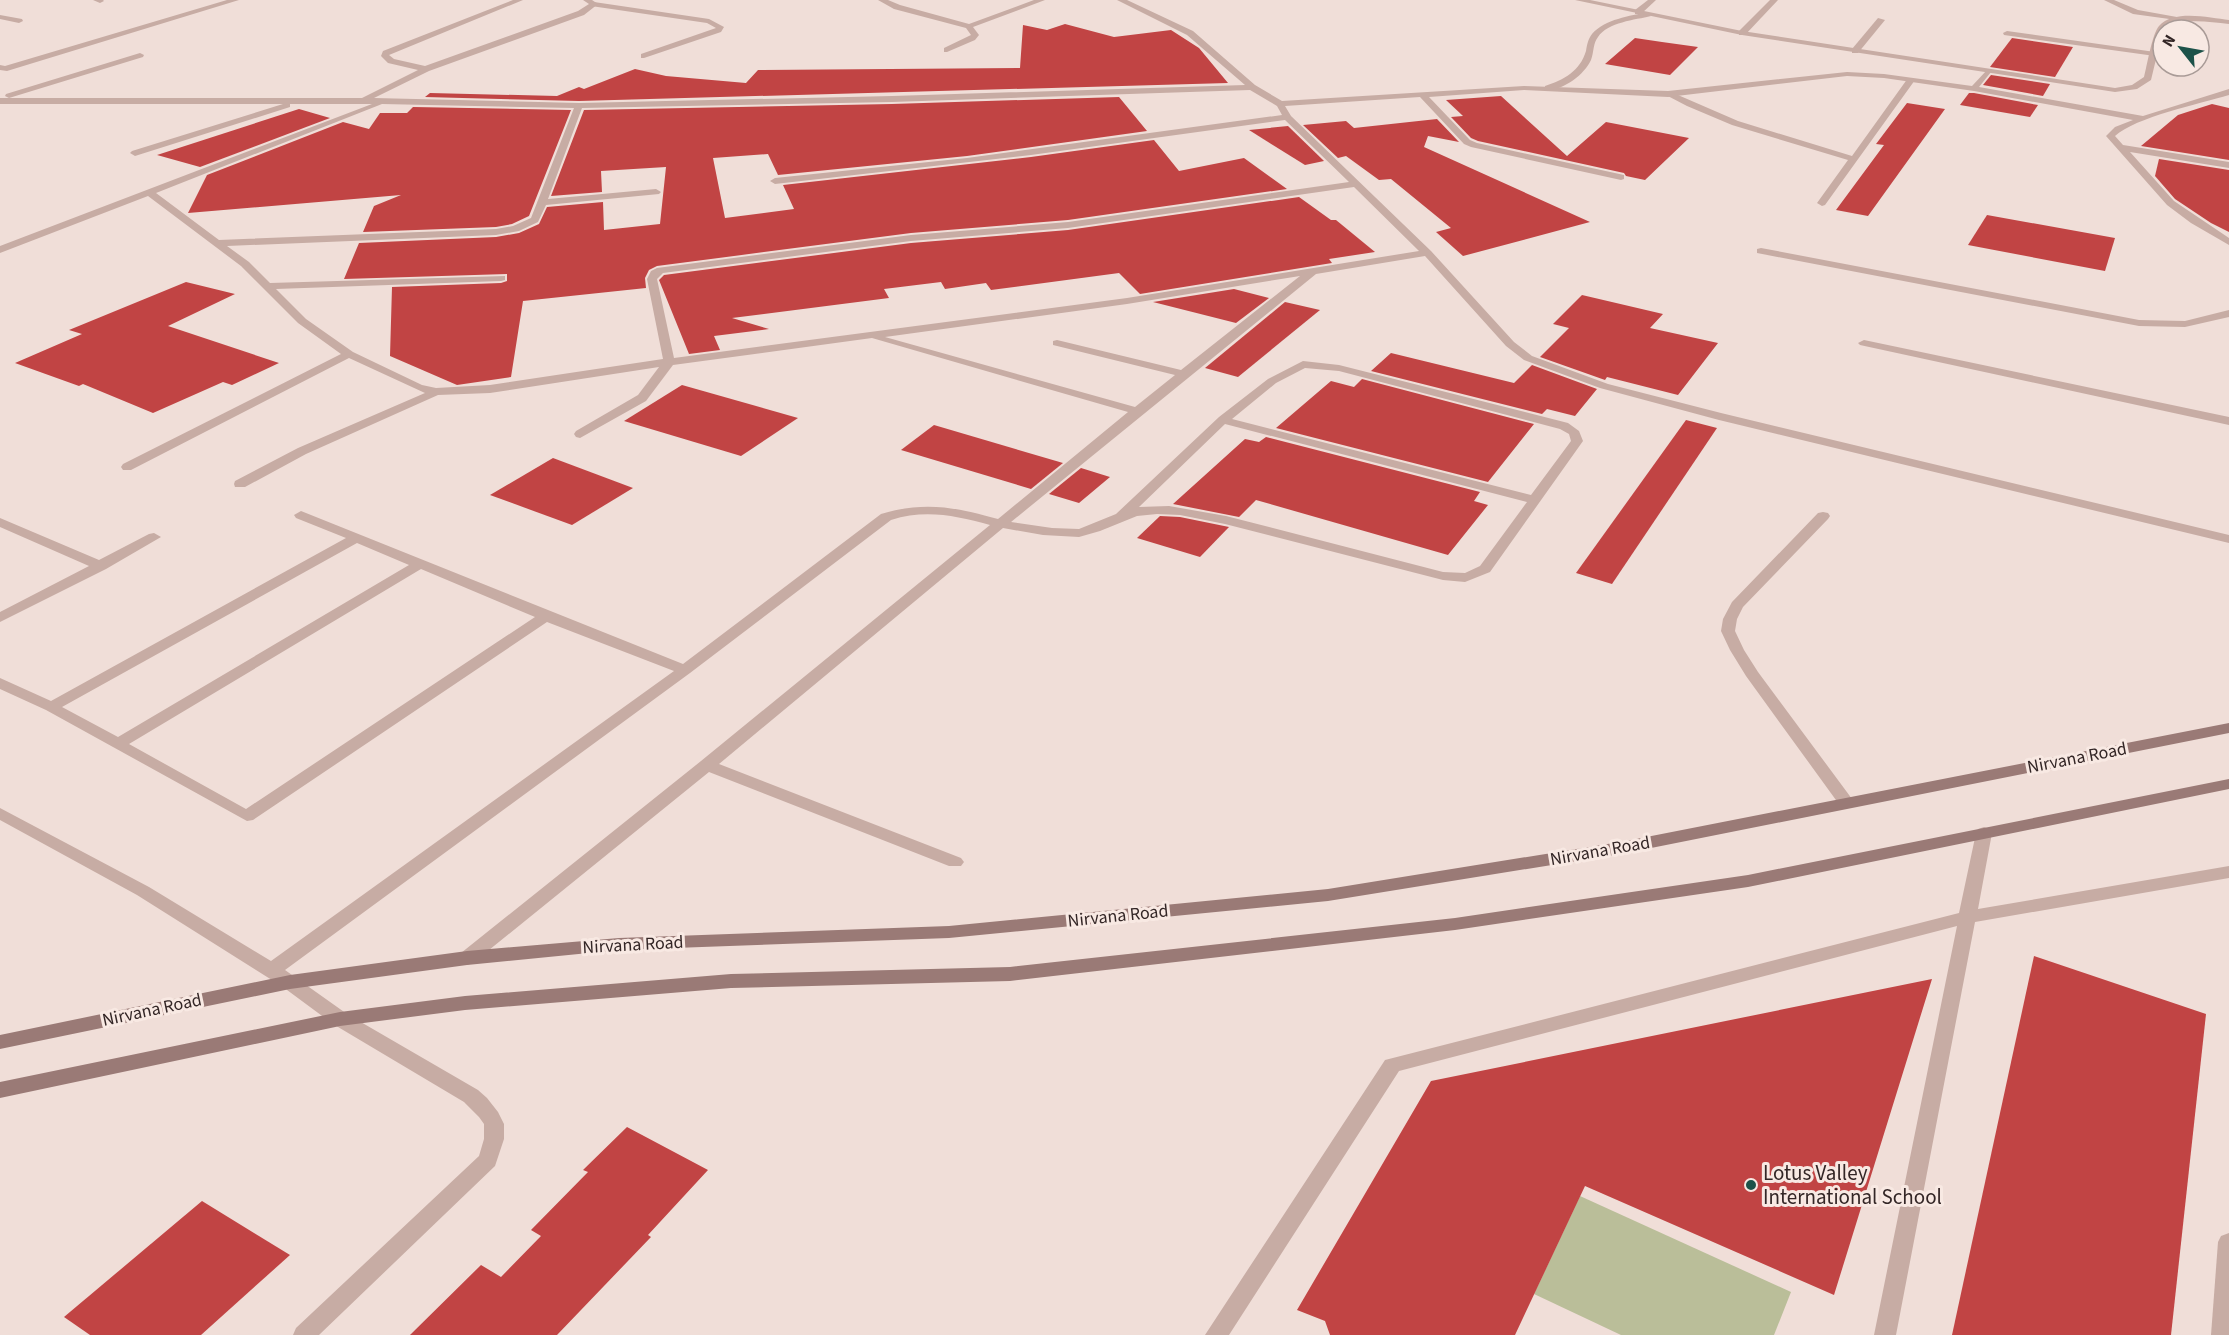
<svg xmlns="http://www.w3.org/2000/svg" width="2229" height="1335" viewBox="0 0 2229 1335" font-family="'Source Sans 3',sans-serif">
<rect width="100%" height="100%" fill="#f0ded8"/>
<!-- green -->
<path fill="#babe99" d="M 1580,1196 L 1791,1292 L 1774,1335 L 1621,1335 L 1534,1294 Z"/>
<!-- building -->
<g fill="#c14444">
<path d="M 1065,24 L 1114,37 L 1171,30 L 1199,48 L 1228,83 L 579,101 L 425,97 L 430,93 L 557,96 L 579,87 L 584,89 L 635,69 L 666,76 L 746,83 L 758,70 L 1020,68 L 1023,25 L 1047,30 Z"/>
<path d="M 1635,38 L 1662,42 L 1698,47 L 1670,75 L 1605,64 Z"/>
<path d="M 2012,38 L 2073,47 L 2055,77 L 1990,67 Z"/>
<path d="M 1991,75 L 2050,84 L 2043,96 L 1983,85 Z"/>
<path d="M 1969,93 L 1974,93 L 2038,105 L 2030,117 L 1960,105 Z"/>
<path d="M 1501,96 L 1567,156 L 1606,122 L 1689,138 L 1645,180 L 1626,176 L 1624,173 L 1478,141 L 1471,138 L 1451,117 L 1463,116 L 1446,100 Z"/>
<path d="M 1119,97 L 1147,131 L 967,156 L 778,175 L 768,154 L 713,158 L 725,218 L 794,209 L 783,185 L 1031,157 L 1154,140 L 1179,171 L 1244,158 L 1287,189 L 1068,220 L 911,233 L 657,266 L 649,270 L 645,278 L 646,288 L 523,301 L 511,377 L 457,385 L 390,356 L 392,287 L 501,283 L 507,281 L 507,274 L 344,279 L 359,243 L 496,237 L 519,233 L 539,224 L 547,207 L 603,202 L 604,230 L 660,224 L 666,167 L 601,171 L 602,192 L 551,196 L 584,110 L 892,104 Z"/>
<path d="M 1907,103 L 1945,109 L 1868,216 L 1836,210 L 1884,145 L 1876,144 Z"/>
<path d="M 2212,104 L 2229,108 L 2229,160 L 2141,146 L 2178,115 Z"/>
<path d="M 413,107 L 571,110 L 529,216 L 512,224 L 496,227 L 363,232 L 374,206 L 401,195 L 188,213 L 207,175 L 343,122 L 369,129 L 380,113 L 407,113 Z"/>
<path d="M 299,109 L 330,118 L 200,167 L 157,155 Z"/>
<path d="M 1437,119 L 1459,142 L 1428,136 L 1424,147 L 1590,222 L 1463,256 L 1436,232 L 1451,228 L 1391,179 L 1379,180 L 1346,156 L 1338,158 L 1303,125 L 1346,121 L 1354,128 Z"/>
<path d="M 1288,126 L 1324,161 L 1305,165 L 1249,130 Z"/>
<path d="M 2159,159 L 2229,170 L 2229,232 L 2211,223 L 2175,199 L 2155,176 Z"/>
<path d="M 1299,197 L 1331,220 L 1336,220 L 1375,252 L 1329,259 L 1332,263 L 1140,294 L 1119,273 L 991,290 L 986,283 L 945,289 L 941,282 L 884,289 L 889,298 L 732,318 L 769,329 L 714,336 L 720,350 L 689,354 L 659,280 L 664,275 L 911,243 L 1068,230 Z"/>
<path d="M 1987,215 L 2115,238 L 2105,271 L 1968,245 Z"/>
<path d="M 186,282 L 235,294 L 168,326 L 279,363 L 232,385 L 223,382 L 153,413 L 83,384 L 79,386 L 15,363 L 82,334 L 69,330 Z"/>
<path d="M 1234,289 L 1269,298 L 1236,323 L 1153,302 Z"/>
<path d="M 1582,295 L 1663,314 L 1650,328 L 1718,343 L 1678,395 L 1607,377 L 1605,380 L 1540,357 L 1569,328 L 1553,324 Z"/>
<path d="M 1285,302 L 1320,310 L 1238,377 L 1205,368 Z"/>
<path d="M 1391,353 L 1514,383 L 1532,365 L 1597,389 L 1575,416 L 1547,409 L 1542,414 L 1371,371 Z"/>
<path d="M 1362,379 L 1534,424 L 1488,482 L 1276,428 L 1331,381 L 1354,387 Z"/>
<path d="M 682,385 L 798,418 L 741,456 L 624,421 Z"/>
<path d="M 1686,420 L 1717,428 L 1612,584 L 1576,573 Z"/>
<path d="M 934,425 L 1063,463 L 1031,489 L 901,450 Z"/>
<path d="M 1266,437 L 1480,492 L 1474,501 L 1488,505 L 1448,555 L 1256,500 L 1239,517 L 1173,504 L 1245,439 L 1259,442 Z"/>
<path d="M 553,458 L 633,488 L 572,525 L 490,495 Z"/>
<path d="M 1081,468 L 1110,477 L 1079,503 L 1049,494 Z"/>
<path d="M 1160,516 L 1180,517 L 1229,527 L 1200,557 L 1137,538 Z"/>
<path d="M 2034,956 L 2206,1014 L 2171,1335 L 1952,1335 Z"/>
<path d="M 1932,979 L 1834,1295 L 1585,1186 L 1515,1335 L 1330,1335 L 1325,1321 L 1297,1310 L 1431,1081 Z"/>
<path d="M 627,1127 L 708,1170 L 648,1235 L 651,1237 L 557,1335 L 410,1335 L 481,1265 L 501,1277 L 541,1236 L 531,1230 L 588,1172 L 583,1170 Z"/>
<path d="M 202,1201 L 290,1255 L 201,1335 L 90,1335 L 64,1317 Z"/>
</g>
<g fill="none" stroke-linecap="round" stroke-linejoin="round">
<!-- service -->
<g fill="#c7aca4" fill-rule="evenodd">
<path d="M 878,0 L 888,0 L 900,5 L 969,24 L 1034,0 L 1045,0 L 973,27 L 979,35 L 975,40 L 947,52 L 944,52 L 944,48 L 971,35 L 966,28 L 894,9 Z"/>
<path d="M 594,2 L 709,19 L 724,27 L 721,32 L 644,58 L 641,58 L 641,54 L 716,28 L 707,23 L 591,6 Z"/>
<path d="M 1648,12 L 1651,16 C 1635,20 1608,22 1598,37 C 1593,43 1594,52 1591,60 C 1584,75 1563,91 1545,90 L 1545,86 C 1564,80 1580,71 1586,51 C 1587,45 1588,39 1592,34 C 1605,19 1630,16 1648,12 Z"/>
<path d="M 1908,78 L 1915,80 L 1825,205 L 1822,206 L 1817,203 L 1848,160 L 1732,125 L 1687,106 L 1664,94 L 1671,92 L 1738,121 L 1852,156 Z"/>
<path d="M 1761,248 L 2139,320 L 2185,321 L 2229,310 L 2229,317 L 2185,327 L 2139,326 L 1757,253 L 1757,249 Z"/>
<path d="M 1864,340 L 2229,417 L 2229,425 L 1860,345 L 1858,343 Z"/>
<path d="M 1823,512 L 1828,513 L 1830,516 L 1828,519 L 1743,607 L 1737,619 L 1735,631 L 1744,650 L 1758,672 L 1855,803 L 1853,807 L 1841,807 L 1746,676 L 1730,650 L 1721,631 L 1723,619 L 1732,602 L 1818,513 Z"/>
<path d="M 1984,827 L 1990,829 L 1992,833 L 1978,909 L 2229,866 L 2229,878 L 1975,922 L 1896,1335 L 1874,1335 L 1957,926 L 1399,1071 L 1229,1335 L 1205,1335 L 1385,1060 L 1959,913 L 1976,833 L 1978,829 Z"/>
<path d="M 2229,1233 L 2229,1335 L 2211,1335 L 2218,1242 L 2221,1236 Z"/>
</g>
<!-- minor -->
<g fill="#c7aca4" fill-rule="evenodd">
<path d="M 93,0 L 103,0 L 104,1 L 100,3 Z"/>
<path d="M 227,0 L 239,0 L 7,71 L 0,70 L 0,65 L 5,66 Z"/>
<path d="M 513,0 L 523,0 L 389,55 L 394,59 L 425,66 L 578,11 L 589,4 L 583,0 L 592,0 L 598,4 L 584,15 L 429,71 L 374,98 L 579,103 L 892,96 L 1245,85 L 1187,35 L 1117,0 L 1127,0 L 1193,31 L 1255,85 L 1282,101 L 1524,86 L 1668,91 L 1847,72 L 1884,74 L 1972,86 L 1987,70 L 1991,72 L 1979,87 L 2143,116 L 2229,89 L 2229,95 C 2199,104 2136,117 2115,136 L 2123,145 L 2229,162 L 2229,168 L 2130,152 L 2174,201 L 2229,238 L 2229,245 L 2191,223 L 2167,205 L 2106,136 L 2115,127 L 2133,120 L 1974,91 L 1884,78 L 1847,76 L 1668,97 L 1524,90 L 1429,97 L 1470,140 L 1477,143 L 1624,175 L 1624,179 L 1621,180 L 1471,147 L 1464,144 L 1420,97 L 1285,106 L 1291,116 L 1431,251 L 1514,342 L 1532,356 L 1608,384 L 1721,413 L 2229,535 L 2229,543 L 1719,420 L 1600,388 L 1524,360 L 1506,346 L 1425,256 L 1316,274 L 1011,522 L 1052,528 L 1079,529 L 1116,514 L 1219,417 L 1268,379 L 1303,361 L 1339,365 L 1568,423 L 1579,431 L 1583,441 L 1490,572 L 1465,582 L 1443,580 L 1225,524 L 1180,515 L 1157,514 L 1137,516 L 1100,531 L 1079,537 L 1043,535 L 1003,528 L 719,764 L 961,858 L 964,862 L 961,866 L 949,866 L 709,772 L 473,963 L 467,965 L 461,963 L 458,958 L 461,953 L 701,761 L 990,525 C 956,516 926,509 891,520 L 690,673 L 285,970 L 347,1014 L 478,1090 L 487,1098 L 498,1112 L 504,1124 L 504,1139 L 495,1166 L 319,1335 L 293,1335 L 296,1328 L 479,1156 L 484,1139 L 484,1124 L 479,1117 L 464,1102 L 333,1024 L 283,987 L 137,895 L 0,820 L 0,808 L 149,887 L 271,961 L 674,671 L 547,622 L 253,820 L 247,821 L 46,710 L 0,689 L 0,678 L 51,701 L 346,538 L 296,518 L 294,515 L 301,511 L 683,664 L 881,514 C 925,501 954,507 998,519 L 1128,412 L 872,338 L 673,365 L 646,401 L 580,438 L 576,437 L 574,434 L 576,431 L 638,395 L 659,367 L 490,393 L 438,395 L 306,454 L 245,487 L 235,487 L 234,484 L 235,481 L 298,448 L 425,393 L 349,358 L 131,470 L 123,470 L 121,467 L 123,464 L 341,354 L 298,323 L 241,266 L 148,196 L 0,253 L 0,246 L 372,104 L 290,104 L 290,107 L 135,156 L 130,153 L 132,151 L 283,104 L 0,104 L 0,98 L 9,98 L 5,96 L 6,94 L 140,53 L 144,55 L 143,57 L 9,98 L 362,98 L 418,70 L 388,63 L 381,56 L 383,51 ZM 1250,90 L 1277,106 L 1282,115 L 967,158 L 775,178 L 770,181 L 775,184 L 1031,155 L 1285,120 L 1349,182 L 1068,222 L 911,235 L 657,268 L 651,271 L 647,279 L 663,359 L 490,385 L 436,388 L 422,385 L 353,352 L 306,319 L 276,289 L 501,281 L 505,280 L 505,276 L 270,283 L 249,262 L 227,246 L 496,235 L 519,231 L 538,222 L 546,205 L 659,194 L 661,192 L 656,189 L 548,199 L 582,108 L 892,102 ZM 382,104 L 574,108 L 531,218 L 513,226 L 496,229 L 219,240 L 156,193 ZM 1354,187 L 1419,251 L 1127,298 L 674,358 L 657,279 L 663,273 L 911,241 L 1068,228 ZM 1300,276 L 1181,370 L 1057,340 L 1053,341 L 1053,345 L 1175,375 L 1135,407 L 885,337 L 1127,304 ZM 1305,368 L 1339,371 L 1560,429 L 1569,434 L 1571,441 L 1531,495 L 1232,419 L 1276,383 ZM 1225,424 L 1527,502 L 1480,566 L 1465,573 L 1443,572 L 1226,516 L 1169,506 L 1139,507 ZM 357,543 L 409,565 L 118,737 L 62,707 ZM 421,569 L 535,617 L 246,809 L 129,744 Z"/>
<path d="M 1648,0 L 1656,0 L 1641,14 L 1635,14 L 1635,10 Z"/>
<path d="M 1770,0 L 1778,0 L 1745,35 L 1739,35 L 1739,31 Z"/>
<path d="M 2104,0 L 2114,0 L 2138,10 L 2188,19 L 2184,21 L 2133,14 Z"/>
<path d="M 0,15 L 22,19 L 23,21 L 19,23 L 0,19 Z"/>
<path d="M 1878,18 L 1885,20 L 1858,53 L 1852,53 L 1852,49 Z"/>
<path d="M 2007,31 L 2155,52 L 2159,54 L 2155,56 L 2004,35 L 2003,33 Z"/>
<path d="M 0,518 L 99,560 L 149,534 L 154,533 L 161,537 L 106,569 L 0,622 L 0,612 L 89,566 L 0,527 Z"/>
</g>
<!-- tertiary -->
<path fill="#c7aca4" fill-rule="evenodd" d="M 1575,0 L 1590,0 L 1742,31 L 2115,88 L 2132,85 L 2144,77 C 2147,66 2152,34 2159,26 C 2174,9 2210,18 2229,20 L 2229,24 C 2206,22 2183,17 2163,30 L 2151,80 L 2137,89 L 2115,92 L 1742,35 Z"/>
<!-- secondary -->
<g fill="#9a7a76" fill-rule="evenodd">
<path d="M 2229,723 L 2229,733 L 1626,853 L 1328,901 L 949,938 L 619,950 L 467,965 L 290,989 L 0,1049 L 0,1035 L 290,975 L 467,951 L 619,938 L 949,926 L 1328,889 L 1626,841 Z"/>
<path d="M 2229,779 L 2229,789 L 1748,887 L 1455,930 L 1010,981 L 731,988 L 465,1010 L 340,1026 L 0,1098 L 0,1082 L 340,1012 L 465,996 L 731,974 L 1010,967 L 1455,918 L 1748,875 Z"/>
</g>
</g>
<!-- markers -->
<circle fill="#1d5249" stroke="#f8e9e3" stroke-width="2" cx="1751" cy="1185" r="6"/>
<g text-anchor="middle" dominant-baseline="central" stroke-width="6" stroke-linejoin="round" paint-order="stroke">
<!-- street labels -->
<g font-size="18" fill="#332626" stroke="#f8e9e3">
<text transform="translate(2077 758) rotate(-11)">Nirvana Road</text>
<text transform="translate(1600 851) rotate(-10)">Nirvana Road</text>
<text transform="translate(1118 916) rotate(-6)">Nirvana Road</text>
<text transform="translate(633 945) rotate(-3)">Nirvana Road</text>
<text transform="translate(152 1010) rotate(-12)">Nirvana Road</text>
</g>
<!-- near-poi labels -->
<g font-size="21" fill="#332626" stroke="#f8e9e3" text-anchor="start">
<text x="1763" y="1173">Lotus Valley<tspan x="1763" dy="24">International School</tspan></text>
</g>
</g>
<!-- north arrow -->
<g transform="translate(2181 48) rotate(301)"><circle r="28" fill="#f8e9e3" stroke="#a99b97" stroke-width="1.5"/>
<path d="M0-4.5L10 22L0 15L-10 22Z" fill="#1d5249"/>
<text y="-9" font-size="16" font-weight="bold" text-anchor="middle" fill="#332626">N</text>
</g>
</svg>
